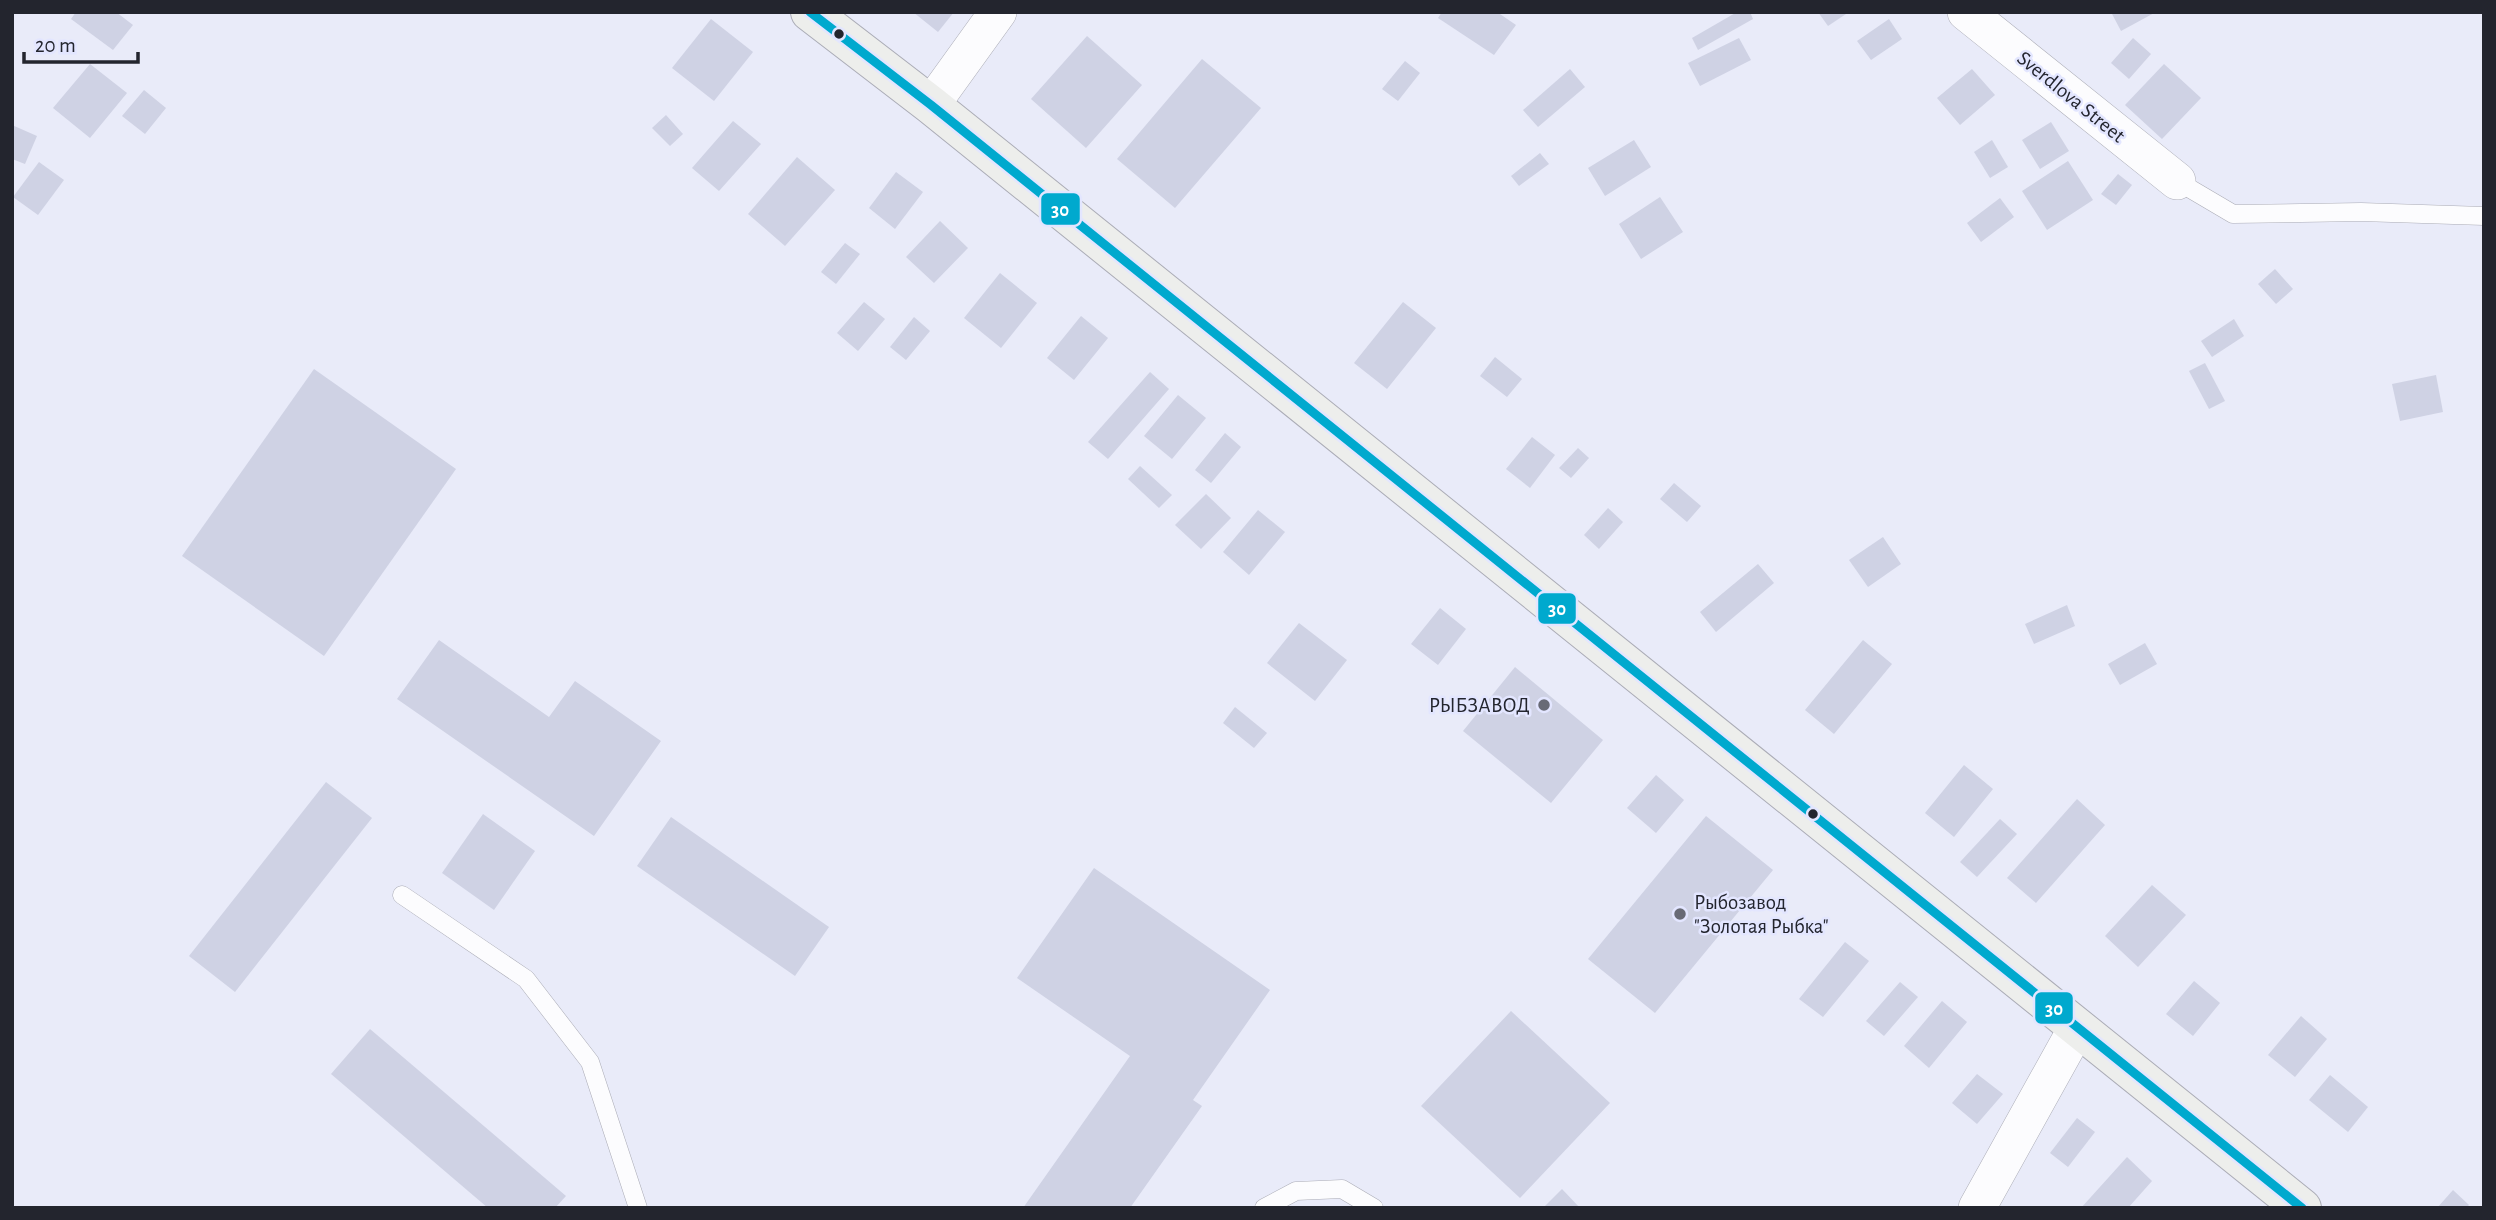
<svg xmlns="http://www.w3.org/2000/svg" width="2496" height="1220" viewBox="0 0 2496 1220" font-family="'Alegreya Sans',sans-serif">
<rect width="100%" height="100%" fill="#e9ebf9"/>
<!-- building -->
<g fill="#cfd2e4">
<path d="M 76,12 L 116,12 L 133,25 L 113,50 L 71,19 Z"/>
<path d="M 913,12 L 954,12 L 938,32 Z"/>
<path d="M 1442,12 L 1497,12 L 1516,25 L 1494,55 L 1438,18 Z"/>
<path d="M 1737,12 L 1750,12 L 1753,19 L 1698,50 L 1692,38 Z"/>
<path d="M 1818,12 L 1849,12 L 1828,26 Z"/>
<path d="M 2111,12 L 2156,12 L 2121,31 Z"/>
<path d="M 711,19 L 753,52 L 714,101 L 672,68 Z"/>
<path d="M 1889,19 L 1902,39 L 1871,60 L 1857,41 Z"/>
<path d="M 1087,36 L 1142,85 L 1086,148 L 1031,99 Z"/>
<path d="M 1739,38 L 1751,60 L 1700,86 L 1688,63 Z"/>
<path d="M 2133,38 L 2151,54 L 2129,79 L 2111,63 Z"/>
<path d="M 1202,59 L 1261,108 L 1175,208 L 1117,159 Z"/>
<path d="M 1405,61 L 1420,73 L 1398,101 L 1382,89 Z"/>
<path d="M 90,64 L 127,93 L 90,138 L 53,108 Z"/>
<path d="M 2164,64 L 2201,98 L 2162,139 L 2125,105 Z"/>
<path d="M 1570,69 L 1585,87 L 1538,127 L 1523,110 Z"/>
<path d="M 1972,69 L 1995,95 L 1960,125 L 1937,98 Z"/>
<path d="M 144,90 L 166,108 L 145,134 L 122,116 Z"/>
<path d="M 666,115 L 683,134 L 670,146 L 652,128 Z"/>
<path d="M 733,121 L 761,144 L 719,191 L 692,168 Z"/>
<path d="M 2051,122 L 2069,151 L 2040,169 L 2022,140 Z"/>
<path d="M 12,125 L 37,136 L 25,164 L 12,159 Z"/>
<path d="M 1634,140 L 1651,167 L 1605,196 L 1588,168 Z"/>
<path d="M 1992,140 L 2008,167 L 1990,178 L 1974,152 Z"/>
<path d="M 1540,153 L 1549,164 L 1519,186 L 1511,176 Z"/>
<path d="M 797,157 L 835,190 L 785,246 L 748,214 Z"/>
<path d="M 2068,161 L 2093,200 L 2047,230 L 2022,191 Z"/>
<path d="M 39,162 L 64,180 L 38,215 L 13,197 Z"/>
<path d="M 896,172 L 923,192 L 895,229 L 869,208 Z"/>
<path d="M 2118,174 L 2132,185 L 2116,205 L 2101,194 Z"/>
<path d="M 1660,197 L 1683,232 L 1641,259 L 1619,224 Z"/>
<path d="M 2000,198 L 2014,217 L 1981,242 L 1967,223 Z"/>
<path d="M 940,221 L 968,248 L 934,283 L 906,257 Z"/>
<path d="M 845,243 L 860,254 L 836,284 L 821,272 Z"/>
<path d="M 2275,269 L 2293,289 L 2276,304 L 2258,284 Z"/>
<path d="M 1000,273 L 1037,303 L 1001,348 L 964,318 Z"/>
<path d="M 864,302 L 885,319 L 858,351 L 837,333 Z"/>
<path d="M 1403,302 L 1436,328 L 1387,389 L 1354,363 Z"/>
<path d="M 1081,316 L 1108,338 L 1074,380 L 1047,358 Z"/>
<path d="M 914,317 L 930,331 L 906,360 L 890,347 Z"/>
<path d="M 2234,319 L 2244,336 L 2212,357 L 2201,341 Z"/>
<path d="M 1495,357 L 1522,379 L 1507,397 L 1480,376 Z"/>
<path d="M 2205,363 L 2225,401 L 2209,409 L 2189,371 Z"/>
<path d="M 314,369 L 456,469 L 324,656 L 182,556 Z"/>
<path d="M 1150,372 L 1169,389 L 1108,459 L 1088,442 Z"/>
<path d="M 2436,375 L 2443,412 L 2400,421 L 2392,384 Z"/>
<path d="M 1178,395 L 1206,418 L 1172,459 L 1144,436 Z"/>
<path d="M 1225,433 L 1241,447 L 1211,483 L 1195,470 Z"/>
<path d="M 1532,437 L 1555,455 L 1530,488 L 1506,469 Z"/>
<path d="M 1578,448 L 1589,458 L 1571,478 L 1559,468 Z"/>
<path d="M 1140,466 L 1172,495 L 1159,508 L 1128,479 Z"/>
<path d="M 1674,483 L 1701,506 L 1687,522 L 1660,499 Z"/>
<path d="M 1206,494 L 1231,518 L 1201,549 L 1175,525 Z"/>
<path d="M 1608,508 L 1623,522 L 1599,549 L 1584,535 Z"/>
<path d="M 1258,510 L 1285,532 L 1249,575 L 1223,552 Z"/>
<path d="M 1883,537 L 1901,564 L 1868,587 L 1849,560 Z"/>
<path d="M 1758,564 L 1774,583 L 1716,632 L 1700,612 Z"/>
<path d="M 2067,605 L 2075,626 L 2034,644 L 2025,624 Z"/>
<path d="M 1440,608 L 1466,629 L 1438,665 L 1411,644 Z"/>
<path d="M 1299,623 L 1347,660 L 1315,701 L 1267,663 Z"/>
<path d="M 439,640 L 549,717 L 575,681 L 661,741 L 594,836 L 397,699 Z"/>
<path d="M 1863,640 L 1892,664 L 1834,734 L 1805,710 Z"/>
<path d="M 2145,643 L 2157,664 L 2120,685 L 2108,664 Z"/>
<path d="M 1515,667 L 1603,740 L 1551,803 L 1463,731 Z"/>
<path d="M 1235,707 L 1267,733 L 1254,748 L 1223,723 Z"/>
<path d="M 1964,765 L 1993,789 L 1954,837 L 1925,813 Z"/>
<path d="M 1656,775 L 1684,800 L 1656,833 L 1627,808 Z"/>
<path d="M 326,782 L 372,818 L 235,992 L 189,956 Z"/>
<path d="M 2077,799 L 2105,825 L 2036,903 L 2007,878 Z"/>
<path d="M 483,814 L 535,851 L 494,910 L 442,873 Z"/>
<path d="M 1706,816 L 1773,870 L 1655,1013 L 1588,959 Z"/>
<path d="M 671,817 L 829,927 L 795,976 L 637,866 Z"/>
<path d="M 2000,819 L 2017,834 L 1977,877 L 1960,862 Z"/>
<path d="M 1094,868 L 1270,990 L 1193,1100 L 1202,1106 L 1130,1208 L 1023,1208 L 1130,1056 L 1017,978 Z"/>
<path d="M 2152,885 L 2186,915 L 2138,967 L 2105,936 Z"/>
<path d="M 1845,942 L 1869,961 L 1823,1017 L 1799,999 Z"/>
<path d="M 2194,981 L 2220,1003 L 2193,1036 L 2166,1014 Z"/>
<path d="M 1900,982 L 1918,997 L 1884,1036 L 1866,1021 Z"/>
<path d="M 1942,1001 L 1967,1022 L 1929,1068 L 1904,1046 Z"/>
<path d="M 1511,1011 L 1610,1103 L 1520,1198 L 1421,1106 Z"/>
<path d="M 2301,1016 L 2327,1039 L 2295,1077 L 2268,1055 Z"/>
<path d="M 370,1029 L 566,1196 L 555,1208 L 488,1208 L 331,1074 Z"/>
<path d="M 1977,1074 L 2003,1094 L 1977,1124 L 1952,1103 Z"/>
<path d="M 2330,1075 L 2368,1107 L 2348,1132 L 2309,1100 Z"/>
<path d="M 2077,1118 L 2095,1132 L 2068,1167 L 2050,1153 Z"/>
<path d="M 2127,1157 L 2152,1181 L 2128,1208 L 2081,1208 Z"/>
<path d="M 1562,1189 L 1580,1208 L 1543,1208 Z"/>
<path d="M 2453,1190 L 2469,1205 L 2466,1208 L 2437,1208 Z"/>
</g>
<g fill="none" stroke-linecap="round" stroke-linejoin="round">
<!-- service casing -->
<g stroke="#abacb6" stroke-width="19">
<g id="service">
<path d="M 2177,181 L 2233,214 L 2361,212 L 2484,216"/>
<path d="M 402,895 L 526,979 L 590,1062 L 638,1208"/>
<path d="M 1264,1208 L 1296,1191 L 1342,1189 L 1374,1208"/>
</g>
</g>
<!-- minor casing -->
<g stroke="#abacb6" stroke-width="38">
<g id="minor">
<path d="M 1966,12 L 2177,181"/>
<path d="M 931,105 L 998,12"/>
<path d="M 1977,1208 L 2077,1028"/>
</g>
</g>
<!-- secondary casing -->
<g stroke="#abacb6" stroke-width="40">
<path id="secondary" d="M 810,12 L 931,105 L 2302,1208"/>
</g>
<!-- service -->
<use href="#service" stroke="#fcfcfe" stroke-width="18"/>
<!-- minor -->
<use href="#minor" stroke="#fcfcfe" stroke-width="37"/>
<!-- secondary -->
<use href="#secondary" stroke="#edeeec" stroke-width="38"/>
<!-- bus-1 casing -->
<g stroke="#e3e6ff" stroke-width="14">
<path id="bus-1" d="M 810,12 L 931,105 L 2302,1208"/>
</g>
<!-- bus-1 -->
<use href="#bus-1" stroke="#00a9ce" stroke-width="9"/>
</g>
<!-- markers -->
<g fill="#23252e" stroke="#e3e6ff" stroke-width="2.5">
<circle cx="839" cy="34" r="6"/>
<circle cx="1813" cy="814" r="6"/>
</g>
<g fill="#686a75" stroke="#e3e6ff" stroke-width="2.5">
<circle cx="1544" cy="705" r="7"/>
<circle cx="1680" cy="914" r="7"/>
</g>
<g text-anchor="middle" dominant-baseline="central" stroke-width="5" stroke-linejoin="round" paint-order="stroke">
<!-- street labels -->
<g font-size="21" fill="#23252e" stroke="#e3e6ff">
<text transform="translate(2071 97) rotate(39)">Sverdlova Street</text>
</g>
<!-- poi labels -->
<g font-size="21" fill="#23252e" stroke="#e3e6ff" text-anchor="end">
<text x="1530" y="705">РЫБЗАВОД</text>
<text x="1694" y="902" text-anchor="start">Рыбозавод<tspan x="1694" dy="24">"Золотая Рыбка"</tspan></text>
</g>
</g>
<g stroke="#e3e6ff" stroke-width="2.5">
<rect x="1040" y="192" width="41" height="34" rx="7" fill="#00a9ce"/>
<rect x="1537" y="592" width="40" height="33" rx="7" fill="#00a9ce"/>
<rect x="2034" y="991" width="40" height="34" rx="7" fill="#00a9ce"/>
</g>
<g font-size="19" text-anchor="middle" font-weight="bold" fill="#fff">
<text x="1060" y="216">30</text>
<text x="1557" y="615">30</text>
<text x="2054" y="1015">30</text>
</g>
<!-- border -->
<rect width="2496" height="1220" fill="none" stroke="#23252e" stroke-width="28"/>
<!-- scale -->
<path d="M24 52v10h114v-10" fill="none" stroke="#23252e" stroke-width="3.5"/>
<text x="35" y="52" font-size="21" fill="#23252e" stroke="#e3e6ff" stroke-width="5" paint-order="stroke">20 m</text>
</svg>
